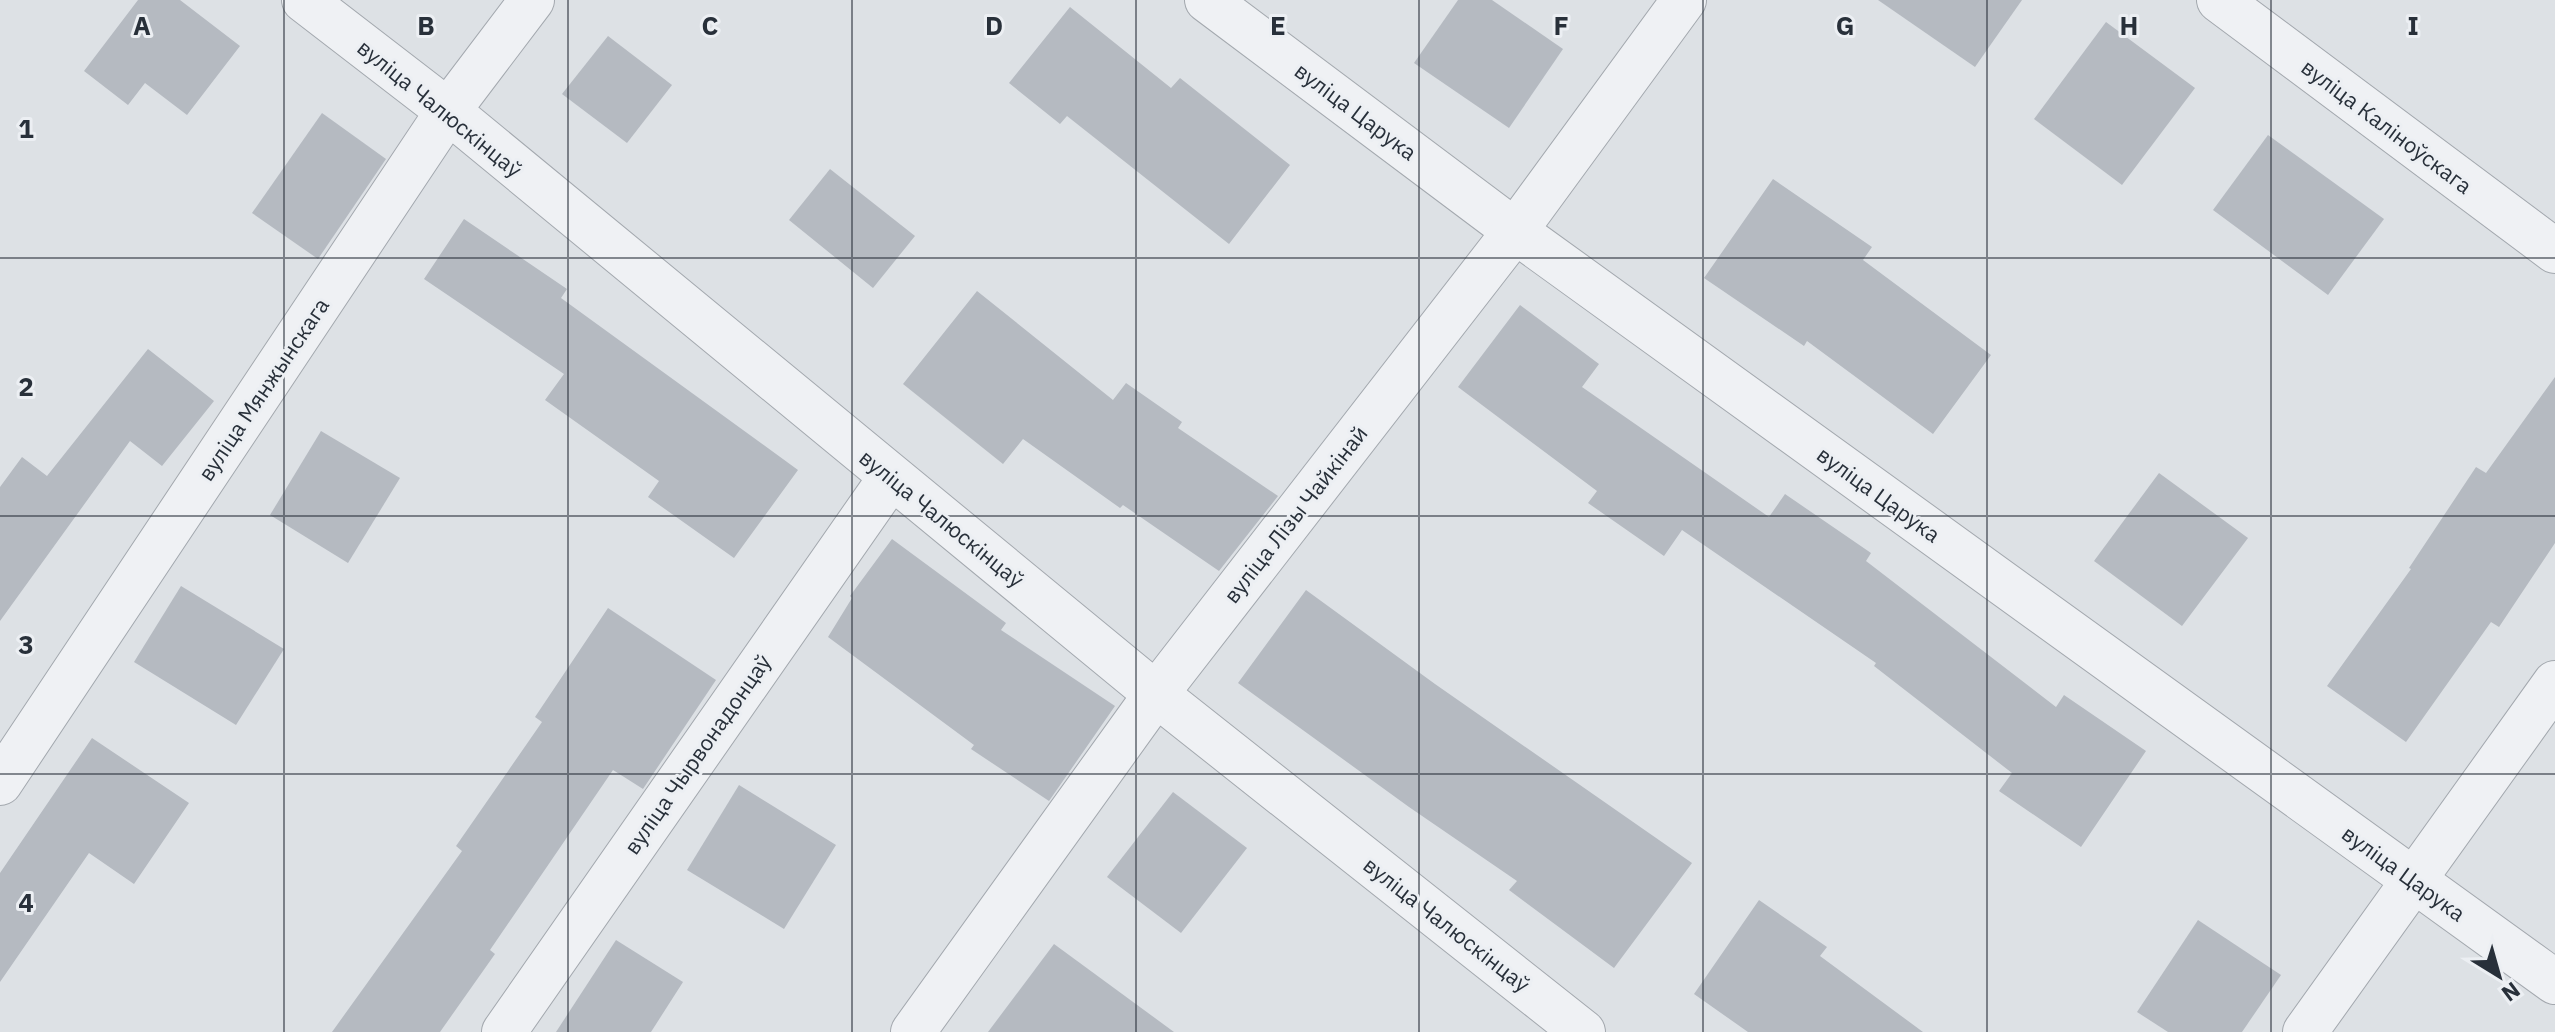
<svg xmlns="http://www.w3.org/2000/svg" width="2555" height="1032" viewBox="0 0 2555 1032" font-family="'IBM Plex Sans',sans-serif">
<rect width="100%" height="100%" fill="#dde1e5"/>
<!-- building -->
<g fill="#b5bac1">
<path d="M 138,0 L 180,0 L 240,46 L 187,115 L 145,83 L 128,105 L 84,71 Z"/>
<path d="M 1458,0 L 1492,0 L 1563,49 L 1509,128 L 1414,63 Z"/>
<path d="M 1878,0 L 2022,0 L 1975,67 Z"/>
<path d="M 1070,7 L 1171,88 L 1180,78 L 1290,165 L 1229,244 L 1067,116 L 1060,124 L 1009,83 Z"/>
<path d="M 2106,22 L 2195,88 L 2122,185 L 2034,119 Z"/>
<path d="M 608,36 L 672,85 L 627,143 L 562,94 Z"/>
<path d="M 322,113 L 386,159 L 318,259 L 252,213 Z"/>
<path d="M 2268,135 L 2384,219 L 2328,295 L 2213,210 Z"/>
<path d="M 830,169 L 915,236 L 873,288 L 789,220 Z"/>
<path d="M 1773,179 L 1872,247 L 1863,260 L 1991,355 L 1933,434 L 1807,341 L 1804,346 L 1704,278 Z"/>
<path d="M 464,219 L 567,289 L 561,298 L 798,470 L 734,558 L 648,497 L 659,481 L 545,400 L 564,374 L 424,279 Z"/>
<path d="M 977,291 L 1113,400 L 1126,383 L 1182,422 L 1178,428 L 1278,496 L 1219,571 L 1123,505 L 1120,508 L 1023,439 L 1003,464 L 903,384 Z"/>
<path d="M 1520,305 L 1599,364 L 1582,387 L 1769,517 L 1785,494 L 1871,553 L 1866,561 L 2056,707 L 2064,695 L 2146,751 L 2081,847 L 1999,791 L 2012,773 L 1874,666 L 1876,663 L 1682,530 L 1664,556 L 1588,503 L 1597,491 L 1458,387 Z"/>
<path d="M 148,349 L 214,401 L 162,466 L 130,441 L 0,621 L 0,487 L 22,457 L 47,476 Z"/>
<path d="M 2555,377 L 2555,543 L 2499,627 L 2491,622 L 2406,742 L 2327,686 L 2411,569 L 2409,568 L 2476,467 L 2486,473 Z"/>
<path d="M 321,431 L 400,478 L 348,563 L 270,515 Z"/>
<path d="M 2159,473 L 2248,538 L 2182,626 L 2094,561 Z"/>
<path d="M 892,539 L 1006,623 L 1001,630 L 1115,706 L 1049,801 L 971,749 L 974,745 L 828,637 L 852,598 L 850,596 Z"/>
<path d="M 181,586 L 284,649 L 236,725 L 134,662 Z"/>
<path d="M 1306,590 L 1435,684 L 1692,863 L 1614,968 L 1509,890 L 1517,881 L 1409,807 L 1238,683 Z"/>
<path d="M 608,608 L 716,680 L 643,789 L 613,770 L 490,950 L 495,954 L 440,1032 L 332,1032 L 462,851 L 456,846 L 542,722 L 535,717 Z"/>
<path d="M 92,738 L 189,803 L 134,884 L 89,853 L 0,982 L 0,873 Z"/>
<path d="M 739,785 L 836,845 L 784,929 L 687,870 Z"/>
<path d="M 1173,792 L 1247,848 L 1181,933 L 1107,877 Z"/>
<path d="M 1759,900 L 1827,947 L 1820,956 L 1923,1032 L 1748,1032 L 1694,994 Z"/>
<path d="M 2198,920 L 2281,975 L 2242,1032 L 2168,1032 L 2137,1012 Z"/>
<path d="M 616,940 L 683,982 L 651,1032 L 556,1032 Z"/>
<path d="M 1054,944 L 1174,1032 L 988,1032 Z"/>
</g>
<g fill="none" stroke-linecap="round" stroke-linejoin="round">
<!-- minor casing -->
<g stroke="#a3a8ae" stroke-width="46">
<g id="minor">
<path d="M 304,0 L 448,111 L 1156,694 L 1583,1032"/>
<path d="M 1207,0 L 1515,231 L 2555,982"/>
<path d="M 2219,0 L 2555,251"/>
<path d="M 0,783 L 448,111 L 532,0"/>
<path d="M 504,1032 L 891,477"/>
<path d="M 913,1032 L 1156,694 L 1515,231 L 1684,0"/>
<path d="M 2305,1032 L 2555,683"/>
</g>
</g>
<!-- minor -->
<use href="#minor" stroke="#eff1f4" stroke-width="44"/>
</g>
<!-- grid -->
<path fill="none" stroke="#28303a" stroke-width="2" stroke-opacity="0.55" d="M 284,0 L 284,1032M 568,0 L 568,1032M 852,0 L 852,1032M 1136,0 L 1136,1032M 1419,0 L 1419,1032M 1703,0 L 1703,1032M 1987,0 L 1987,1032M 2271,0 L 2271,1032M 0,258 L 2555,258M 0,516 L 2555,516M 0,774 L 2555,774"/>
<g text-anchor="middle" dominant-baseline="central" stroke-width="6" stroke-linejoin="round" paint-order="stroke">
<!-- street labels -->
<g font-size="22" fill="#28303a" stroke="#eceff3">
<text transform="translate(440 108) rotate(39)">вуліца Чалюскінцаў</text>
<text transform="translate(1356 111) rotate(37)">вуліца Царука</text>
<text transform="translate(2387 126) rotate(37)">вуліца Каліноўскага</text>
<text transform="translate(263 389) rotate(-56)">вуліца Мянжынскага</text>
<text transform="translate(1879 494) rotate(36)">вуліца Царука</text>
<text transform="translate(1295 514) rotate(-52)">вуліца Лізы Чайкінай</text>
<text transform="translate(942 518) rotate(39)">вуліца Чалюскінцаў</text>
<text transform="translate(697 754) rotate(-55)">вуліца Чырвонадонцаў</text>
<text transform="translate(2404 873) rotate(36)">вуліца Царука</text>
<text transform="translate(1447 924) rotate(38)">вуліца Чалюскінцаў</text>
</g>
</g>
<g font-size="26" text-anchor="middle" font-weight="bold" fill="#28303a" stroke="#eceff3" stroke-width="6" stroke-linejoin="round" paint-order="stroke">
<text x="142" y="35">A</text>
<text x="426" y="35">B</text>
<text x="710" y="35">C</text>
<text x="994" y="35">D</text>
<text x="1278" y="35">E</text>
<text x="1561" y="35">F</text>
<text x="1845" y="35">G</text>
<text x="2129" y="35">H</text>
<text x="2413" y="35">I</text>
<text x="26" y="138">1</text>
<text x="26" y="396">2</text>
<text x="26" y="654">3</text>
<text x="26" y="912">4</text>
</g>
<!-- north arrow -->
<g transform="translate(2499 976) rotate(143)" stroke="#eceff3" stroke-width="6" paint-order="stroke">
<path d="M0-6L14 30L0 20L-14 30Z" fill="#28303a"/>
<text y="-12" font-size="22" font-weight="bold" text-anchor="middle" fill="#28303a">N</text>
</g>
</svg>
